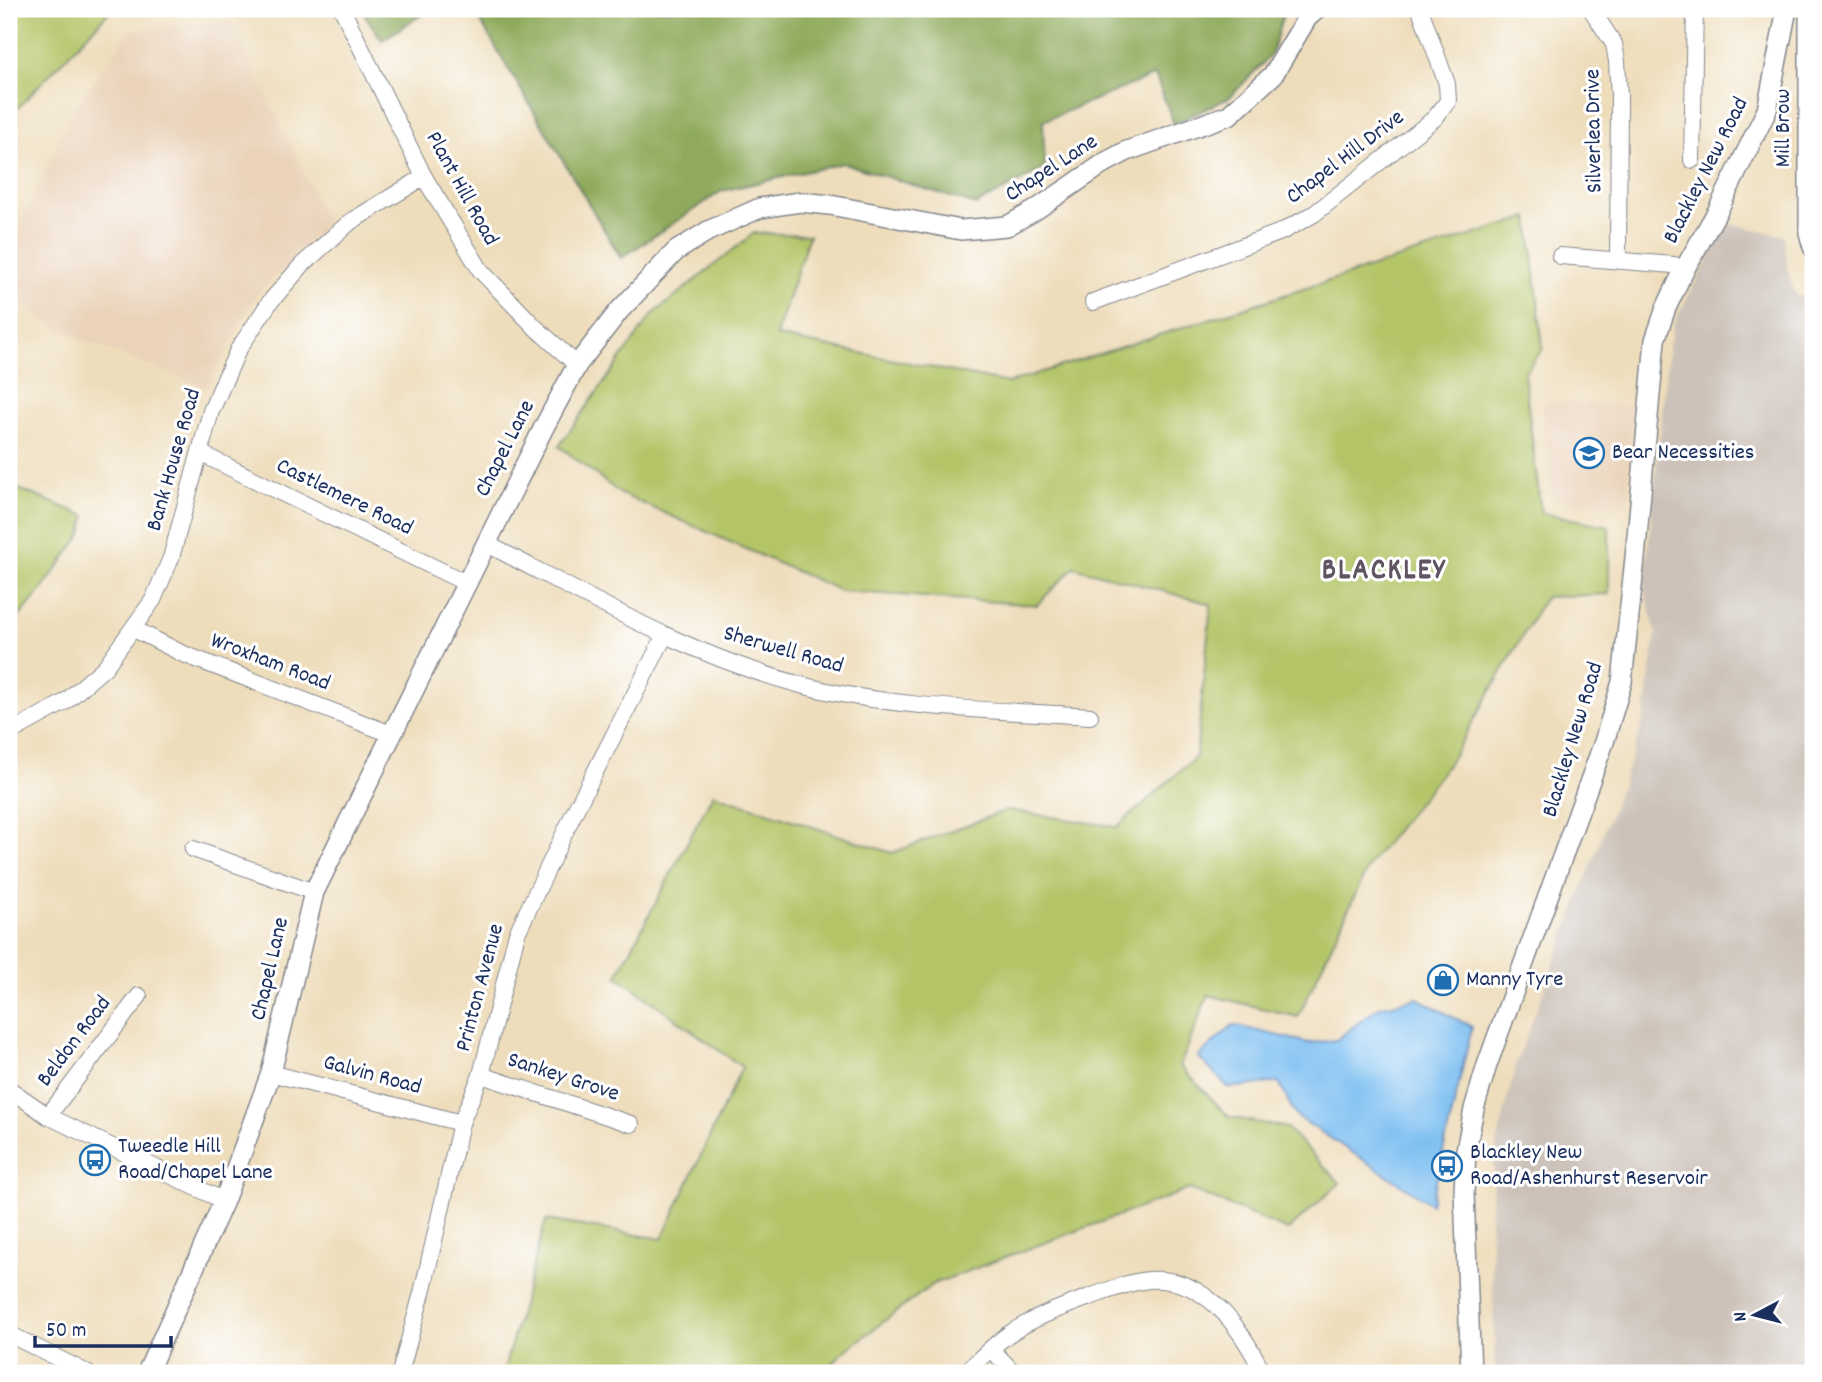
<svg xmlns="http://www.w3.org/2000/svg" width="1822" height="1382" viewBox="0 0 1822 1382" font-family="Dekko,sans-serif">
<rect width="100%" height="100%" fill="#fff"/>
<filter id="ink" filterUnits="userSpaceOnUse"><feTurbulence type="fractalNoise" baseFrequency=".0143" numOctaves="2"/><feDisplacementMap in="SourceGraphic" scale="14" xChannelSelector="R" yChannelSelector="G"/><feConvolveMatrix kernelMatrix="1 2 1 2 8 2 1 2 1" color-interpolation-filters="sRGB"/></filter>
<filter id="wash" filterUnits="userSpaceOnUse"><feTurbulence type="fractalNoise" baseFrequency=".00686" numOctaves="4" result="noise"/><feDisplacementMap in="SourceGraphic" scale="28" xChannelSelector="R" yChannelSelector="G"/><feGaussianBlur stdDeviation="1.57" result="paint"/><feColorMatrix in="noise" values="0 0 0 0 0 0 0 0 0 0 0 0 0 0 0 0 0 1.4 0 .05"/><feComposite in="paint" operator="in"/></filter>
<g filter="url(#wash)">
<rect width="100%" height="100%" fill="#edb"/>
<!-- built -->
<g fill="#ead3b9">
<path d="M 230,20 L 329,226 L 258,292 L 206,388 L 63,332 L 9,294 L 9,250 L 71,114 L 130,30 Z"/>
<path d="M 1541,401 L 1633,406 L 1627,506 L 1552,500 Z"/>
</g>
<!-- industrial -->
<path fill="#ccc2b9" d="M 1727,223 L 1784,236 L 1787,269 L 1796,296 L 1813,296 L 1813,1373 L 1496,1373 L 1490,1217 L 1496,1148 L 1516,1064 L 1631,760 L 1645,714 L 1656,633 L 1644,587 L 1669,345 L 1674,323 Z"/>
<!-- green -->
<g fill="#b4c568" stroke="#687a63" stroke-width="2">
<path d="M 9,9 L 112,9 L 9,117 Z"/>
<path d="M 1529,217 L 1543,349 L 1524,373 L 1541,513 L 1609,526 L 1609,594 L 1545,597 L 1450,762 L 1369,865 L 1298,1017 L 1208,995 L 1180,1066 L 1229,1117 L 1287,1128 L 1340,1183 L 1288,1230 L 1190,1189 L 933,1284 L 841,1354 L 825,1373 L 503,1373 L 546,1220 L 662,1239 L 742,1067 L 617,976 L 713,794 L 892,853 L 1007,810 L 1117,827 L 1196,757 L 1211,604 L 1074,567 L 1037,605 L 841,591 L 621,494 L 559,446 L 652,315 L 754,233 L 809,235 L 776,336 L 1008,383 Z"/>
<path d="M 9,485 L 86,516 L 82,534 L 40,592 L 9,629 Z"/>
</g>
<!-- forest -->
<g fill="#8faa5c" stroke="#556c5d" stroke-width="2">
<path d="M 361,9 L 431,9 L 382,40 Z"/>
<path d="M 473,9 L 1285,9 L 1271,55 L 1229,98 L 1174,124 L 1155,75 L 1043,121 L 1045,168 L 976,205 L 843,163 L 722,191 L 621,258 Z"/>
</g>
<!-- water -->
<path fill="#7cbef1" stroke="#4c76a8" stroke-width="2" d="M 1417,998 L 1472,1027 L 1431,1204 L 1295,1115 L 1279,1082 L 1229,1088 L 1198,1057 L 1233,1025 L 1309,1043 L 1336,1040 L 1379,1007 Z"/>
</g>
<g filter="url(#ink)">
<g fill="none" stroke-linecap="round" stroke-linejoin="round">
<!-- minor casing -->
<g stroke="#84868c" stroke-width="18">
<g id="minor">
<path d="M 342,9 L 424,177 L 481,271 L 537,329 L 577,365"/>
<path d="M 1591,9 L 1614,44 L 1617,61 L 1619,96 L 1618,259"/>
<path d="M 1692,160 L 1695,9"/>
<path d="M 1560,256 L 1674,265 L 1684,270"/>
<path d="M 1093,302 L 1281,232 L 1314,214 L 1435,118 L 1448,101 L 1447,84 L 1420,9"/>
<path d="M 200,453 L 468,584"/>
<path d="M 487,544 C 588,596 689,656 801,685 C 895,709 994,710 1090,716"/>
<path d="M 134,629 L 181,653 L 391,734"/>
<path d="M 9,733 L 65,702 L 105,667 L 153,600 L 171,558 L 211,411 L 238,350 L 270,302 L 302,265 L 350,222 L 424,177"/>
<path d="M 193,849 L 314,892"/>
<path d="M 271,1073 L 461,1123"/>
<path d="M 481,1075 L 631,1124"/>
<path d="M 9,1089 L 48,1116 L 224,1201"/>
<path d="M 48,1116 L 139,996"/>
<path d="M 9,1334 L 87,1373"/>
<path d="M 991,1349 L 1014,1373"/>
<path d="M 400,1373 L 422,1293 L 461,1123 L 481,1075 L 517,933 L 575,811 L 665,635"/>
<path d="M 965,1373 C 979,1360 993,1345 1009,1334 C 1033,1318 1060,1308 1087,1298 C 1107,1291 1128,1282 1149,1280 C 1205,1275 1242,1329 1263,1373"/>
</g>
</g>
<!-- tertiary casing -->
<g stroke="#84868c" stroke-width="22">
<g id="tertiary">
<path d="M 1809,9 L 1809,233 L 1813,247"/>
<path d="M 147,1373 L 224,1201 L 271,1073 L 314,892 L 543,429 L 577,365 L 619,311 L 676,251 L 708,231 L 760,208 L 800,202 L 830,205 L 961,230 L 1007,226 L 1034,211 L 1106,162 L 1127,151 L 1229,115 L 1273,75 L 1307,18 L 1317,9"/>
<path d="M 1471,1373 L 1464,1192 L 1466,1150 L 1474,1109 L 1487,1065 L 1604,742 L 1622,682 L 1635,558 L 1655,340 L 1666,308 L 1684,270 L 1717,212 L 1767,110 L 1787,9"/>
</g>
</g>
<!-- minor -->
<use href="#minor" stroke="#fff" stroke-width="16"/>
<!-- tertiary -->
<use href="#tertiary" stroke="#fff" stroke-width="19"/>
</g>
</g>
<!-- icons -->
<defs>
<g id="school-ring" transform="scale(1.575)"><circle r="9.5" fill="#fff" stroke="#1f6fb2" stroke-width="1.5"/><path d="M0-5L7-2L0 1L-7-2ZM-4 1L0 2.5L4 1V4Q0 6-4 4Z" fill="#1f6fb2"/></g>
<g id="shop-ring" transform="scale(1.575)"><circle r="9.5" fill="#fff" stroke="#1f6fb2" stroke-width="1.5"/><path d="M-5-2.5h2.3a2.7 3.5 0 0 1 5.4 0H5L5.5 6h-11ZM-1.5-2.5h3a1.5 2.3 0 0 0-3 0Z" fill="#1f6fb2"/></g>
<g id="bus-ring" transform="scale(1.575)"><circle r="9.5" fill="#fff" stroke="#1f6fb2" stroke-width="1.5"/><path d="M-5-6H5V4H4V6H2V4H-2V6H-4V4H-5ZM-3.5-4V0h7V-4ZM-3.5 1.2v1.5H-2V1.2ZM2 1.2v1.5H3.5V1.2Z" fill="#1f6fb2"/></g>
</defs>
<g fill-rule="evenodd">
<use href="#school-ring" x="1589" y="453"/>
<use href="#shop-ring" x="1443" y="980"/>
<use href="#bus-ring" x="95" y="1160"/>
<use href="#bus-ring" x="1447" y="1166"/>
</g>
<g text-anchor="middle" dominant-baseline="central" stroke-width="6" stroke-linejoin="round" paint-order="stroke">
<!-- street labels -->
<g font-size="23" fill="#1b2f5e" stroke="#fff">
<text transform="translate(1784 128) rotate(-90)">Mill Brow</text>
<text transform="translate(1595 131) rotate(-91)">Silverlea Drive</text>
<text transform="translate(1346 158) rotate(-37)">Chapel Hill Drive</text>
<text transform="translate(1052 169) rotate(-33)">Chapel Lane</text>
<text transform="translate(1707 171) rotate(-63)">Blackley New Road</text>
<text transform="translate(461 189) rotate(61)">Plant Hill Road</text>
<text transform="translate(506 449) rotate(-63)">Chapel Lane</text>
<text transform="translate(175 460) rotate(-74)">Bank House Road</text>
<text transform="translate(344 498) rotate(26)">Castlemere Road</text>
<text transform="translate(783 651) rotate(16)">Sherwell Road</text>
<text transform="translate(270 663) rotate(21)">Wroxham Road</text>
<text transform="translate(1574 740) rotate(-73)">Blackley New Road</text>
<text transform="translate(271 969) rotate(-77)">Chapel Lane</text>
<text transform="translate(481 988) rotate(-75)">Printon Avenue</text>
<text transform="translate(75 1042) rotate(-53)">Beldon Road</text>
<text transform="translate(372 1076) rotate(15)">Galvin Road</text>
<text transform="translate(563 1078) rotate(18)">Sankey Grove</text>
</g>
<!-- poi labels -->
<g font-size="23" fill="#1b2f5e" stroke="#fff" text-anchor="start">
<text x="1612" y="453">Bear Necessities</text>
<text x="1466" y="980">Manny Tyre</text>
<text x="118" y="1147">Tweedle Hill<tspan x="118" dy="26">Road/Chapel Lane</tspan></text>
<text x="1470" y="1153">Blackley New<tspan x="1470" dy="26">Road/Ashenhurst Reservoir</tspan></text>
</g>
<!-- district labels -->
<g font-size="30" font-weight="bold" letter-spacing="2" fill="#605463" stroke="#fff">
<text x="1384" y="572">BLACKLEY</text>
</g>
</g>
<!-- margin -->
<rect width="1822" height="1382" fill="none" stroke="#fff" stroke-width="35"/>
<!-- north arrow -->
<g transform="translate(1755 1315) rotate(263)" stroke="#ffffff" stroke-width="5" paint-order="stroke">
<path d="M0-5L12 26L0 18L-12 26Z" fill="#1b2f5e"/>
<text y="-10" font-size="19" font-weight="bold" text-anchor="middle" fill="#1b2f5e">N</text>
</g>
<!-- scale -->
<path d="M35 1336v10h136v-10" fill="none" stroke="#1b2f5e" stroke-width="3.5"/>
<text x="46" y="1336" font-size="21" fill="#1b2f5e" stroke="#ffffff" stroke-width="5" paint-order="stroke">50 m</text>
</svg>
